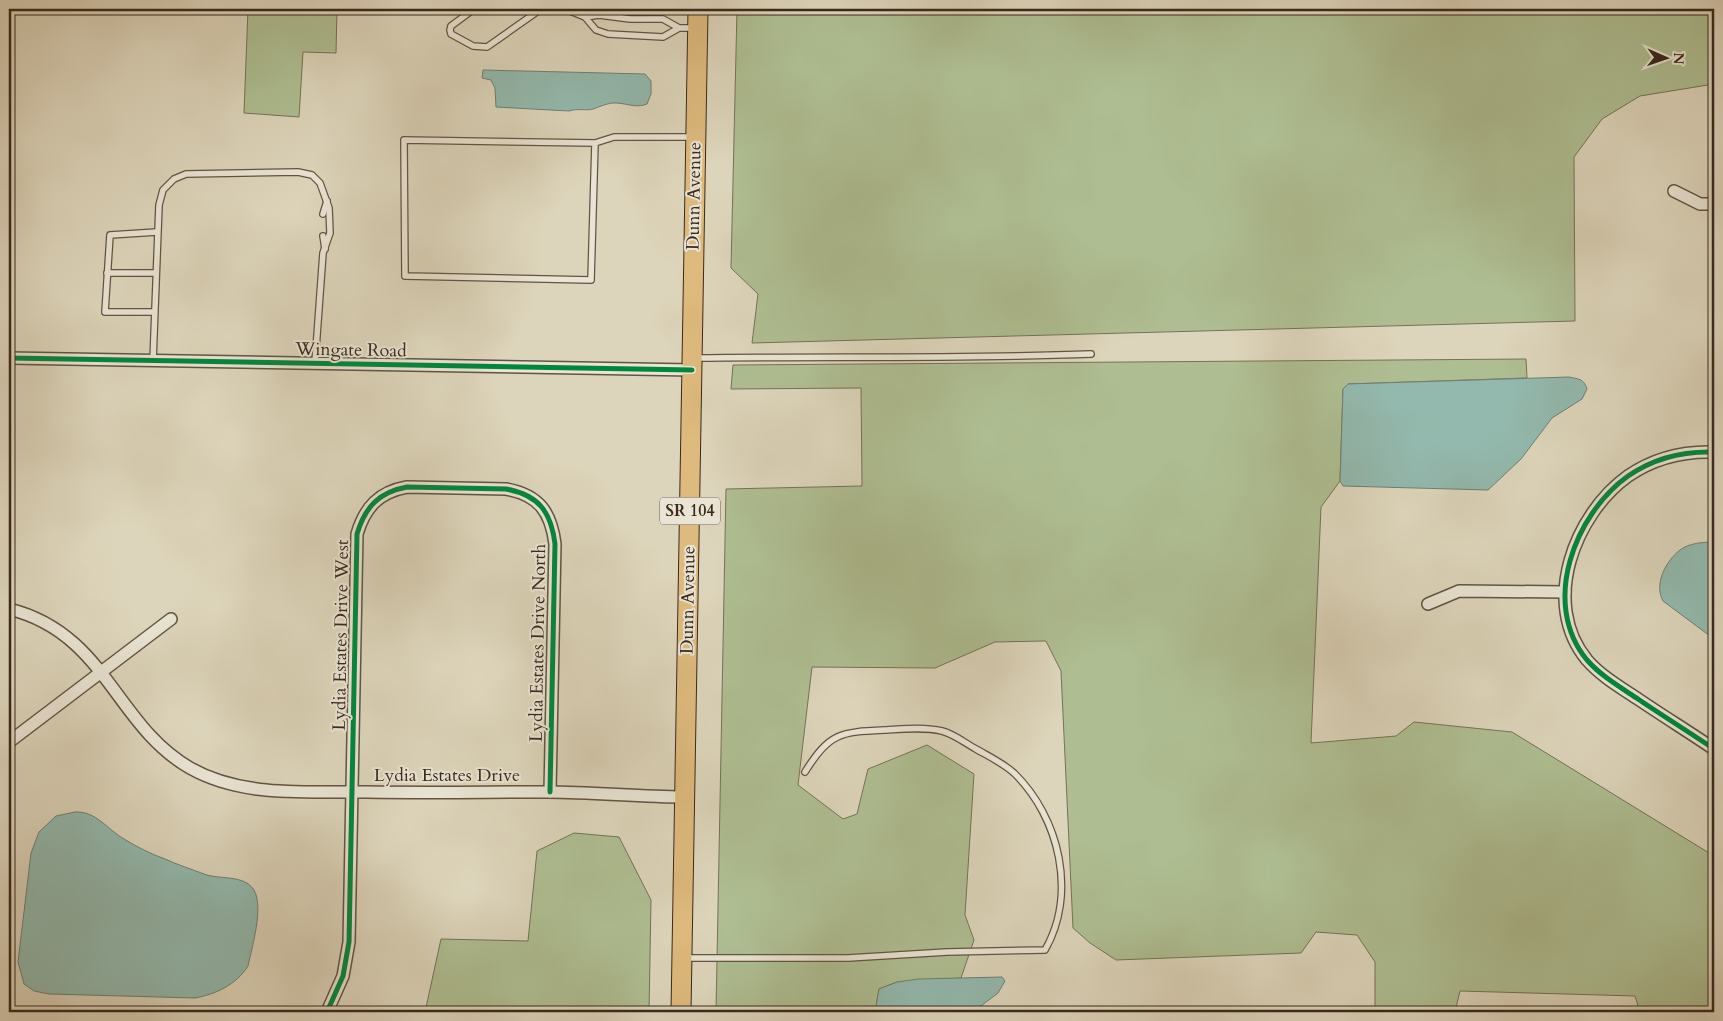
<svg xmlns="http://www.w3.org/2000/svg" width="1723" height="1021" viewBox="0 0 1723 1021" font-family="Cardo,serif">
<rect width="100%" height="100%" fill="#ddd5bb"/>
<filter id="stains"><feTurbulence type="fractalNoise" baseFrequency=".004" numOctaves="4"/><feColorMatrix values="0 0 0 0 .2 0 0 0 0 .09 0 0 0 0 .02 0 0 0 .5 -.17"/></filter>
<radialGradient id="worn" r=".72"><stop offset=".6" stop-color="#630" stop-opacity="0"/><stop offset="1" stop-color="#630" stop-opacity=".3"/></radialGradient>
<!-- green -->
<g fill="#aebe92" stroke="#747358">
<path d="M 248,9 L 337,9 L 336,53 L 303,52 L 299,117 L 244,113 Z"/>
<path d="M 737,9 L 1714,9 L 1714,84 L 1640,96 L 1602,119 L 1574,157 L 1575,321 L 752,343 L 758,294 L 731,268 Z"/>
<path d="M 1526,359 L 1527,378 L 1348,384 L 1343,389 L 1340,481 L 1321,507 L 1311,743 L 1396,736 L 1414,722 L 1512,732 L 1714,856 L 1714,1012 L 1640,1012 L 1635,996 L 1460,991 L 1455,1012 L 1375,1012 L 1375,962 L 1357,935 L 1316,932 L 1301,953 L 1116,960 L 1090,943 L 1073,928 L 1061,671 L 1046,641 L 995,642 L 935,668 L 812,667 L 798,785 L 843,819 L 857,814 L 868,769 L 927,745 L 974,774 L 965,915 L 974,940 L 961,978 L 897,982 L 879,989 L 875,1012 L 716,1012 L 726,489 L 862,486 L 861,388 L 731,389 L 733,365 Z"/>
<path d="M 574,833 L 619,837 L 651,900 L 649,1012 L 425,1012 L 441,939 L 528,941 L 537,851 Z"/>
</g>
<!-- water -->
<g fill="#93b9ae" stroke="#6f7f74">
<path d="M 483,70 L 645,74 L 651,81 L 651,94 L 647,104 C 636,109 624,102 612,103 C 605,104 599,107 593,109 C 586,111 577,108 569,111 L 496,107 L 495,88 L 491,80 L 482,78 Z"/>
<path d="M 1569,377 C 1579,379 1584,379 1587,389 L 1582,399 L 1552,418 L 1521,459 L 1488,490 L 1343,486 L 1340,481 L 1343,389 L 1348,384 Z"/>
<path d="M 1714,542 L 1714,639 L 1663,601 C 1654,584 1665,562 1680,550 C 1689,543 1704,542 1714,542 Z"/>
<path d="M 75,812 C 96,811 107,829 124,839 C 137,847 151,854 165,859 C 178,865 191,869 204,874 C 219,880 244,874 254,890 C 264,907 252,947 248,966 C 236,985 216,994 195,998 L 49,994 L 34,991 L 24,984 L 18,962 L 31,853 L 39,832 L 56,816 Z"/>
<path d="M 1002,977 L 1005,981 L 998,993 L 973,1012 L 875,1012 L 879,989 L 897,982 L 919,979 Z"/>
</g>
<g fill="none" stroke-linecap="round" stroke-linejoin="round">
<!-- service casing -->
<g stroke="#635344" stroke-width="8">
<g id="service">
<path d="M 474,9 L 451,26 L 450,30 L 451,34 L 473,46 L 487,47 L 541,9"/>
<path d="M 565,9 L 585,17"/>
<path d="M 679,28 L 663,37 L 608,34 L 596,30 L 585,17 L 599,15 L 630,19 L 663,19 L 679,28 L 695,28"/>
<path d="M 595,143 L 591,280 L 405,276 L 404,140 L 595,143 L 614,137 L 693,137"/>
<path d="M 323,214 L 327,201"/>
<path d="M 323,236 L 325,249"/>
<path d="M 107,273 L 156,273"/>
<path d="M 154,312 L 105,312 L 110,235 L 157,232"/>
<path d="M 694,358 C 827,356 959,359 1091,354"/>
<path d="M 153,361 L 159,205 L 163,190 L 174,179 L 186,174 L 298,172 L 312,175 L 320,183 L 329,208 L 330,233 L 323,253 L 315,363"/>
<path d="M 684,958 L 848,958 L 947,952 L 1045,950 C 1077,894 1060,818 1014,773 C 1003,763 988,756 976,749 C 965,743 954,734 942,731 C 924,727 904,729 886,730 C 841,732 830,732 805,772"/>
</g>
</g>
<!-- minor casing -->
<g stroke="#635344" stroke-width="14">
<g id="minor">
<path d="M 1674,191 L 1700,204 L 1714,204"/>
<path d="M 9,358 L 692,370"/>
<path d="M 1714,452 C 1683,451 1654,458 1628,476 C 1575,514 1540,603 1587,660 C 1601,676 1620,687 1638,699 C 1663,716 1689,732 1714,749"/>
<path d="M 1428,604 L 1459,591 L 1565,592"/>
<path d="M 9,609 C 106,633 115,725 190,768 C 243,798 307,791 367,792 C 427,793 488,792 548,792 C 594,792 639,797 684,797"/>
<path d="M 9,742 L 171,619"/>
<path d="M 327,1012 L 343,976 L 349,942 L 357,534 C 365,507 379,492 407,487 L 506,489 C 539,495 551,512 555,544 L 550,792"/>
</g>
</g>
<!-- primary casing -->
<g stroke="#3a281d" stroke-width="21">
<path id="primary" d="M 681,1012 L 698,9"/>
</g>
<!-- service -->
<use href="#service" stroke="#e9e4d3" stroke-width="5.5"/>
<!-- minor -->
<use href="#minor" stroke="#e9e4d3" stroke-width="11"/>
<!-- primary -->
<use href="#primary" stroke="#deba7e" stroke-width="19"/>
<!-- cycleway casing -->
<g stroke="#e9e4d3" stroke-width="8">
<g id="cycleway">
<path d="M 9,358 L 692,370"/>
<path d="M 1714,452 C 1683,451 1654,458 1628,476 C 1575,514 1540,603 1587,660 C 1601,676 1620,687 1638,699 C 1663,716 1689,732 1714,749"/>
<path d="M 327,1012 L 343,976 L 349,942 L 357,534 C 365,507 379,492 407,487 L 506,489 C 539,495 551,512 555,544 L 550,792"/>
</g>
</g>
<!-- cycleway -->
<use href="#cycleway" stroke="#00873e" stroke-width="5"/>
</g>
<g text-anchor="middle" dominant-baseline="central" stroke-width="4" stroke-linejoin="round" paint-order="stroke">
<!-- shield labels -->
<rect fill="#e9e4d3" stroke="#6e6054" stroke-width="1" x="660" y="497.5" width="60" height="27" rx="4"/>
<g font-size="16" font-weight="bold" fill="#3a281d">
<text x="690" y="511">SR 104</text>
</g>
<!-- street labels -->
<g font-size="18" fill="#3a281d" stroke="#e9e4d3">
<text transform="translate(694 196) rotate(-89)">Dunn Avenue</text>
<text transform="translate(351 350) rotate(1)">Wingate Road</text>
<text transform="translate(688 600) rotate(-89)">Dunn Avenue</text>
<text transform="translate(341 635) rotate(-89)">Lydia Estates Drive West</text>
<text transform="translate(538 643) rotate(-89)">Lydia Estates Drive North</text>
<text x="447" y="775">Lydia Estates Drive</text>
</g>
</g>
<!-- margin -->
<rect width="1723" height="1021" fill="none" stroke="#ddd5bb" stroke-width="30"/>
<rect x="10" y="10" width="1703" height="1001" fill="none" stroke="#3a281d" stroke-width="2.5"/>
<rect x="15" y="15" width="1693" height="991" fill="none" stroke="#3a281d"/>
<!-- north arrow -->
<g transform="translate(1666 58) rotate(92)" stroke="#e9e4d3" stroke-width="4" paint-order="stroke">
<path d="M0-4L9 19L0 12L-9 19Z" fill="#3a281d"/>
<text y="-8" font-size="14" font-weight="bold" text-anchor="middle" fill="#3a281d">N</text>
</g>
<rect width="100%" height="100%" filter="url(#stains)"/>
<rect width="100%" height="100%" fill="url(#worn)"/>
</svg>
